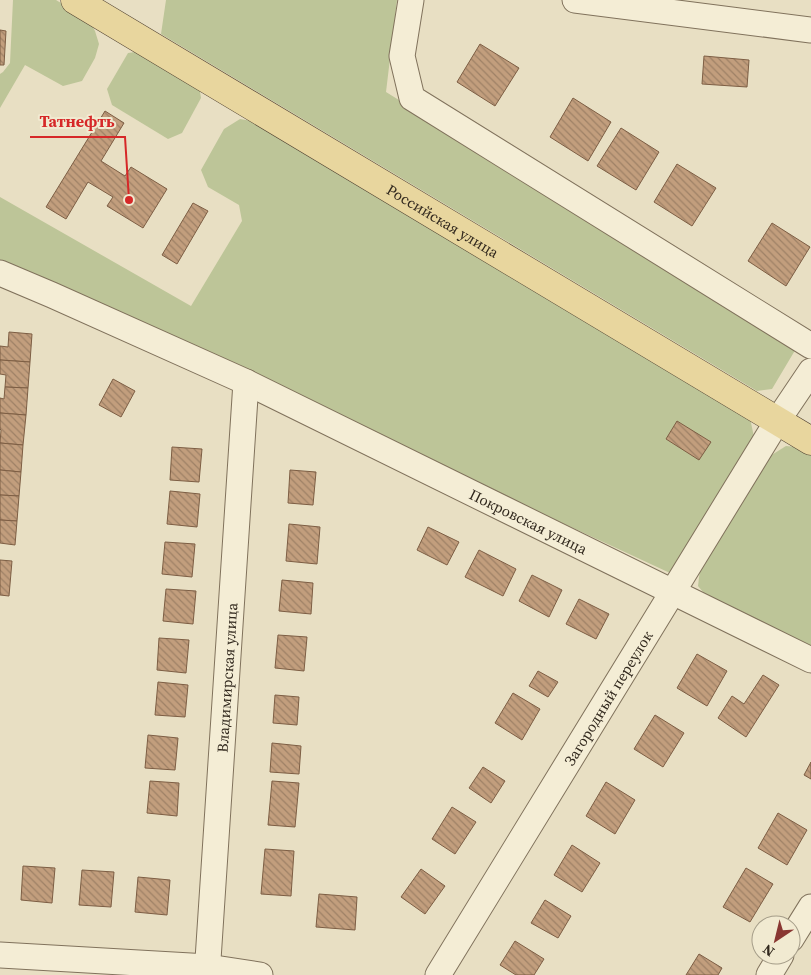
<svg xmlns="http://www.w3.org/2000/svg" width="811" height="975" viewBox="0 0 811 975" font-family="'Source Serif 4',serif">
<defs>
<pattern id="building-back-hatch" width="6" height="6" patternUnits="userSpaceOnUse" patternTransform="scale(1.25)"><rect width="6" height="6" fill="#c29e7d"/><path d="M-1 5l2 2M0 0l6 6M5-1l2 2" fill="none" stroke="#9e8166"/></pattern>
</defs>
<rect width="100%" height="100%" fill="#e8dfc3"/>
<!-- grass -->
<g fill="#bdc598">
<path d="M 13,0 L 56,0 L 89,20 L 95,31 L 99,44 L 95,58 L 82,81 L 63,86 L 25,65 L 0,108 L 0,74 L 3,72 L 10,63 Z"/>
<path d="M 166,0 L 397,0 L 386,92 L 797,347 L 772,389 L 757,391 L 161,34 Z"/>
<path d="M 142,51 L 199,85 L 201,98 L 182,133 L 168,139 L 112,105 L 107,89 L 128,53 Z"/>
<path d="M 240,119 L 263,123 L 750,418 L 754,437 L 670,573 L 0,262 L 0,197 L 191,306 L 242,221 L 239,205 L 208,187 L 201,170 L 224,129 Z"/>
<path d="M 786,446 L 808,448 L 811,450 L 811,646 L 712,603 L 698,586 L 700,569 L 770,456 Z"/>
</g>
<!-- building -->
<g fill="url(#building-back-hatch)" stroke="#7d5e44">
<path d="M 0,30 L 6,31 L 4,65 L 0,65 Z"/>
<path d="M 480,44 L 519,68 L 495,106 L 457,82 Z"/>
<path d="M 704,56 L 749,60 L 747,87 L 702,84 Z"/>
<path d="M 573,98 L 611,122 L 588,161 L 550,137 Z"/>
<path d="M 105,111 L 124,123 L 101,161 L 125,176 L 131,167 L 167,189 L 143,228 L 107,206 L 113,197 L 88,182 L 66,219 L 46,207 Z"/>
<path d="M 621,128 L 659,152 L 636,190 L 597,166 Z"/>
<path d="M 677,164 L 716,188 L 692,226 L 654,202 Z"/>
<path d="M 193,203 L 208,211 L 177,264 L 162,255 Z"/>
<path d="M 772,223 L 810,247 L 786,286 L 748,261 Z"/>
<path d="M 9,332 L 32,334 L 30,362 L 0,360 L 0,346 L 8,347 Z"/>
<path d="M 0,360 L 30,362 L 28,388 L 5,387 L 6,375 L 0,374 Z"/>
<path d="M 113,379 L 135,391 L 121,417 L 99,405 Z"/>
<path d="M 5,387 L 28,388 L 26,415 L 0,413 L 0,398 L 4,399 Z"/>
<path d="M 0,413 L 26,415 L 23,445 L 0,443 L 1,430 L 0,429 Z"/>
<path d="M 677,421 L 711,442 L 699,460 L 666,439 Z"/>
<path d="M 0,443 L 23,445 L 21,472 L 0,470 Z"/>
<path d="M 172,447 L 202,449 L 199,482 L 170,480 Z"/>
<path d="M 0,470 L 21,472 L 19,496 L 0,495 Z"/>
<path d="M 290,470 L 316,472 L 313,505 L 288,503 Z"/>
<path d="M 170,491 L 200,494 L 197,527 L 167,524 Z"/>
<path d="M 0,495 L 19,496 L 17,521 L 0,520 Z"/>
<path d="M 0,520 L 17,521 L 15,545 L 0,543 Z"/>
<path d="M 289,524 L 320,527 L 317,564 L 286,561 Z"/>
<path d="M 428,527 L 459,542 L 447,565 L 417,550 Z"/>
<path d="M 165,542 L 195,544 L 192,577 L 162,574 Z"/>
<path d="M 479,550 L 516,569 L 503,596 L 465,577 Z"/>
<path d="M 0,560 L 12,561 L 9,596 L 0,595 Z"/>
<path d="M 532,575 L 562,590 L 549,617 L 519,601 Z"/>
<path d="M 282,580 L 313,583 L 311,614 L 279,611 Z"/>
<path d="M 166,589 L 196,591 L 193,624 L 163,621 Z"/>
<path d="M 579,599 L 609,614 L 596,639 L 566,624 Z"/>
<path d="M 278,635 L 307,637 L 304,671 L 275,668 Z"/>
<path d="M 159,638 L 189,640 L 186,673 L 157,670 Z"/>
<path d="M 697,654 L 727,671 L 707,706 L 677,688 Z"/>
<path d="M 538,671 L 558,682 L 548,697 L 529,686 Z"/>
<path d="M 763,675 L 779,685 L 746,737 L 718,718 L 732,696 L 744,704 Z"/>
<path d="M 158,682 L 188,685 L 185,717 L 155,715 Z"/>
<path d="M 513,693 L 540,709 L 522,740 L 495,723 Z"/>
<path d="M 275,695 L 299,697 L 297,725 L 273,723 Z"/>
<path d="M 655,715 L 684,733 L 663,767 L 634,749 Z"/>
<path d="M 148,735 L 178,738 L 175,770 L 145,768 Z"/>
<path d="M 272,743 L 301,746 L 299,774 L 270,772 Z"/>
<path d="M 811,762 L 811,779 L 804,775 Z"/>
<path d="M 483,767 L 505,781 L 491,803 L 469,788 Z"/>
<path d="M 150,781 L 179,783 L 177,816 L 147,813 Z"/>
<path d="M 272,781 L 299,783 L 295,827 L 268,825 Z"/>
<path d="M 606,782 L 635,800 L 615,834 L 586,816 Z"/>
<path d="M 452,807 L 476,822 L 455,854 L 432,839 Z"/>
<path d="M 778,813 L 807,830 L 787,865 L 758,848 Z"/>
<path d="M 572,845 L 600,863 L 582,892 L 554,875 Z"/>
<path d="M 265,849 L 294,851 L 291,896 L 261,894 Z"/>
<path d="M 23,866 L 55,868 L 52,903 L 21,900 Z"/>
<path d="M 746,868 L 773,884 L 750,922 L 723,907 Z"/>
<path d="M 421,869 L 445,886 L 425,914 L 401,897 Z"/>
<path d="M 82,870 L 114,872 L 111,907 L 79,905 Z"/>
<path d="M 138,877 L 170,880 L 167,915 L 135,912 Z"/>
<path d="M 319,894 L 357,897 L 355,930 L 316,927 Z"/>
<path d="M 545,900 L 571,916 L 558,938 L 531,923 Z"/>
<path d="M 515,941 L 544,959 L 534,975 L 516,975 L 500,965 Z"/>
<path d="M 699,954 L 722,968 L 718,975 L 686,975 Z"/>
</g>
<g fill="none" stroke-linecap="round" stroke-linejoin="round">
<!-- minor casing -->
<g stroke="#80725c" stroke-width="27">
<g id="minor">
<path d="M 411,0 L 402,56 L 412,98 L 811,346"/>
<path d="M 575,0 L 811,30"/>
<path id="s1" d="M 0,273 L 52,295 L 246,382 L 811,660"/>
<path d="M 791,939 L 811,907"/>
<path d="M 0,955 L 208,967 L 260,975"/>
<path id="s2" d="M 207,975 L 246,382"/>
<path id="s3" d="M 438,975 L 778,420 L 811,371"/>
<path d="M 769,975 L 781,955"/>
</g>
</g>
<!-- major casing -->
<g stroke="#4f4030" stroke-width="29">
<g id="major">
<path id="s4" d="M 75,0 L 811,441"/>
</g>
</g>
<!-- minor -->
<use href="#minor" stroke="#f4edd5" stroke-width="25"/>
<!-- major -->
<use href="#major" stroke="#e8d69e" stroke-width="28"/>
</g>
<g text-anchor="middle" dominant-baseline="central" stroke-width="4" stroke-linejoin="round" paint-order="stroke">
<!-- street labels -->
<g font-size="15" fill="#32291e" stroke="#f1ead1">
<text stroke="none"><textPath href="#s4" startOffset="429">Российская улица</textPath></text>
<text stroke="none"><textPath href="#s1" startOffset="584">Покровская улица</textPath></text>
<text stroke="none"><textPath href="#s2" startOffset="298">Владимирская улица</textPath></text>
<text stroke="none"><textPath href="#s3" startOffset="325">Загородный переулок</textPath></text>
</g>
</g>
<!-- callouts -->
<path fill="none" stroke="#d62828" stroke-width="2" d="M129 200L125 137H30"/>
<circle fill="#d62828" stroke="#f1ead1" stroke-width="2" cx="129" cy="200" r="5"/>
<g font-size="16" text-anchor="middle" font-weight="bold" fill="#d62828" stroke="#f1ead1" stroke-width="4" stroke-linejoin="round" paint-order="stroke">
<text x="77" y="127">Татнефть</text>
</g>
<!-- north arrow -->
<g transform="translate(776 940) rotate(215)"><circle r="24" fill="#f1ead1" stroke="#a59d89"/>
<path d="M0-4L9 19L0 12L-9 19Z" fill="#893732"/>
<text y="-8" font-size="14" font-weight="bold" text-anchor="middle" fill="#32291e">N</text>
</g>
</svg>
